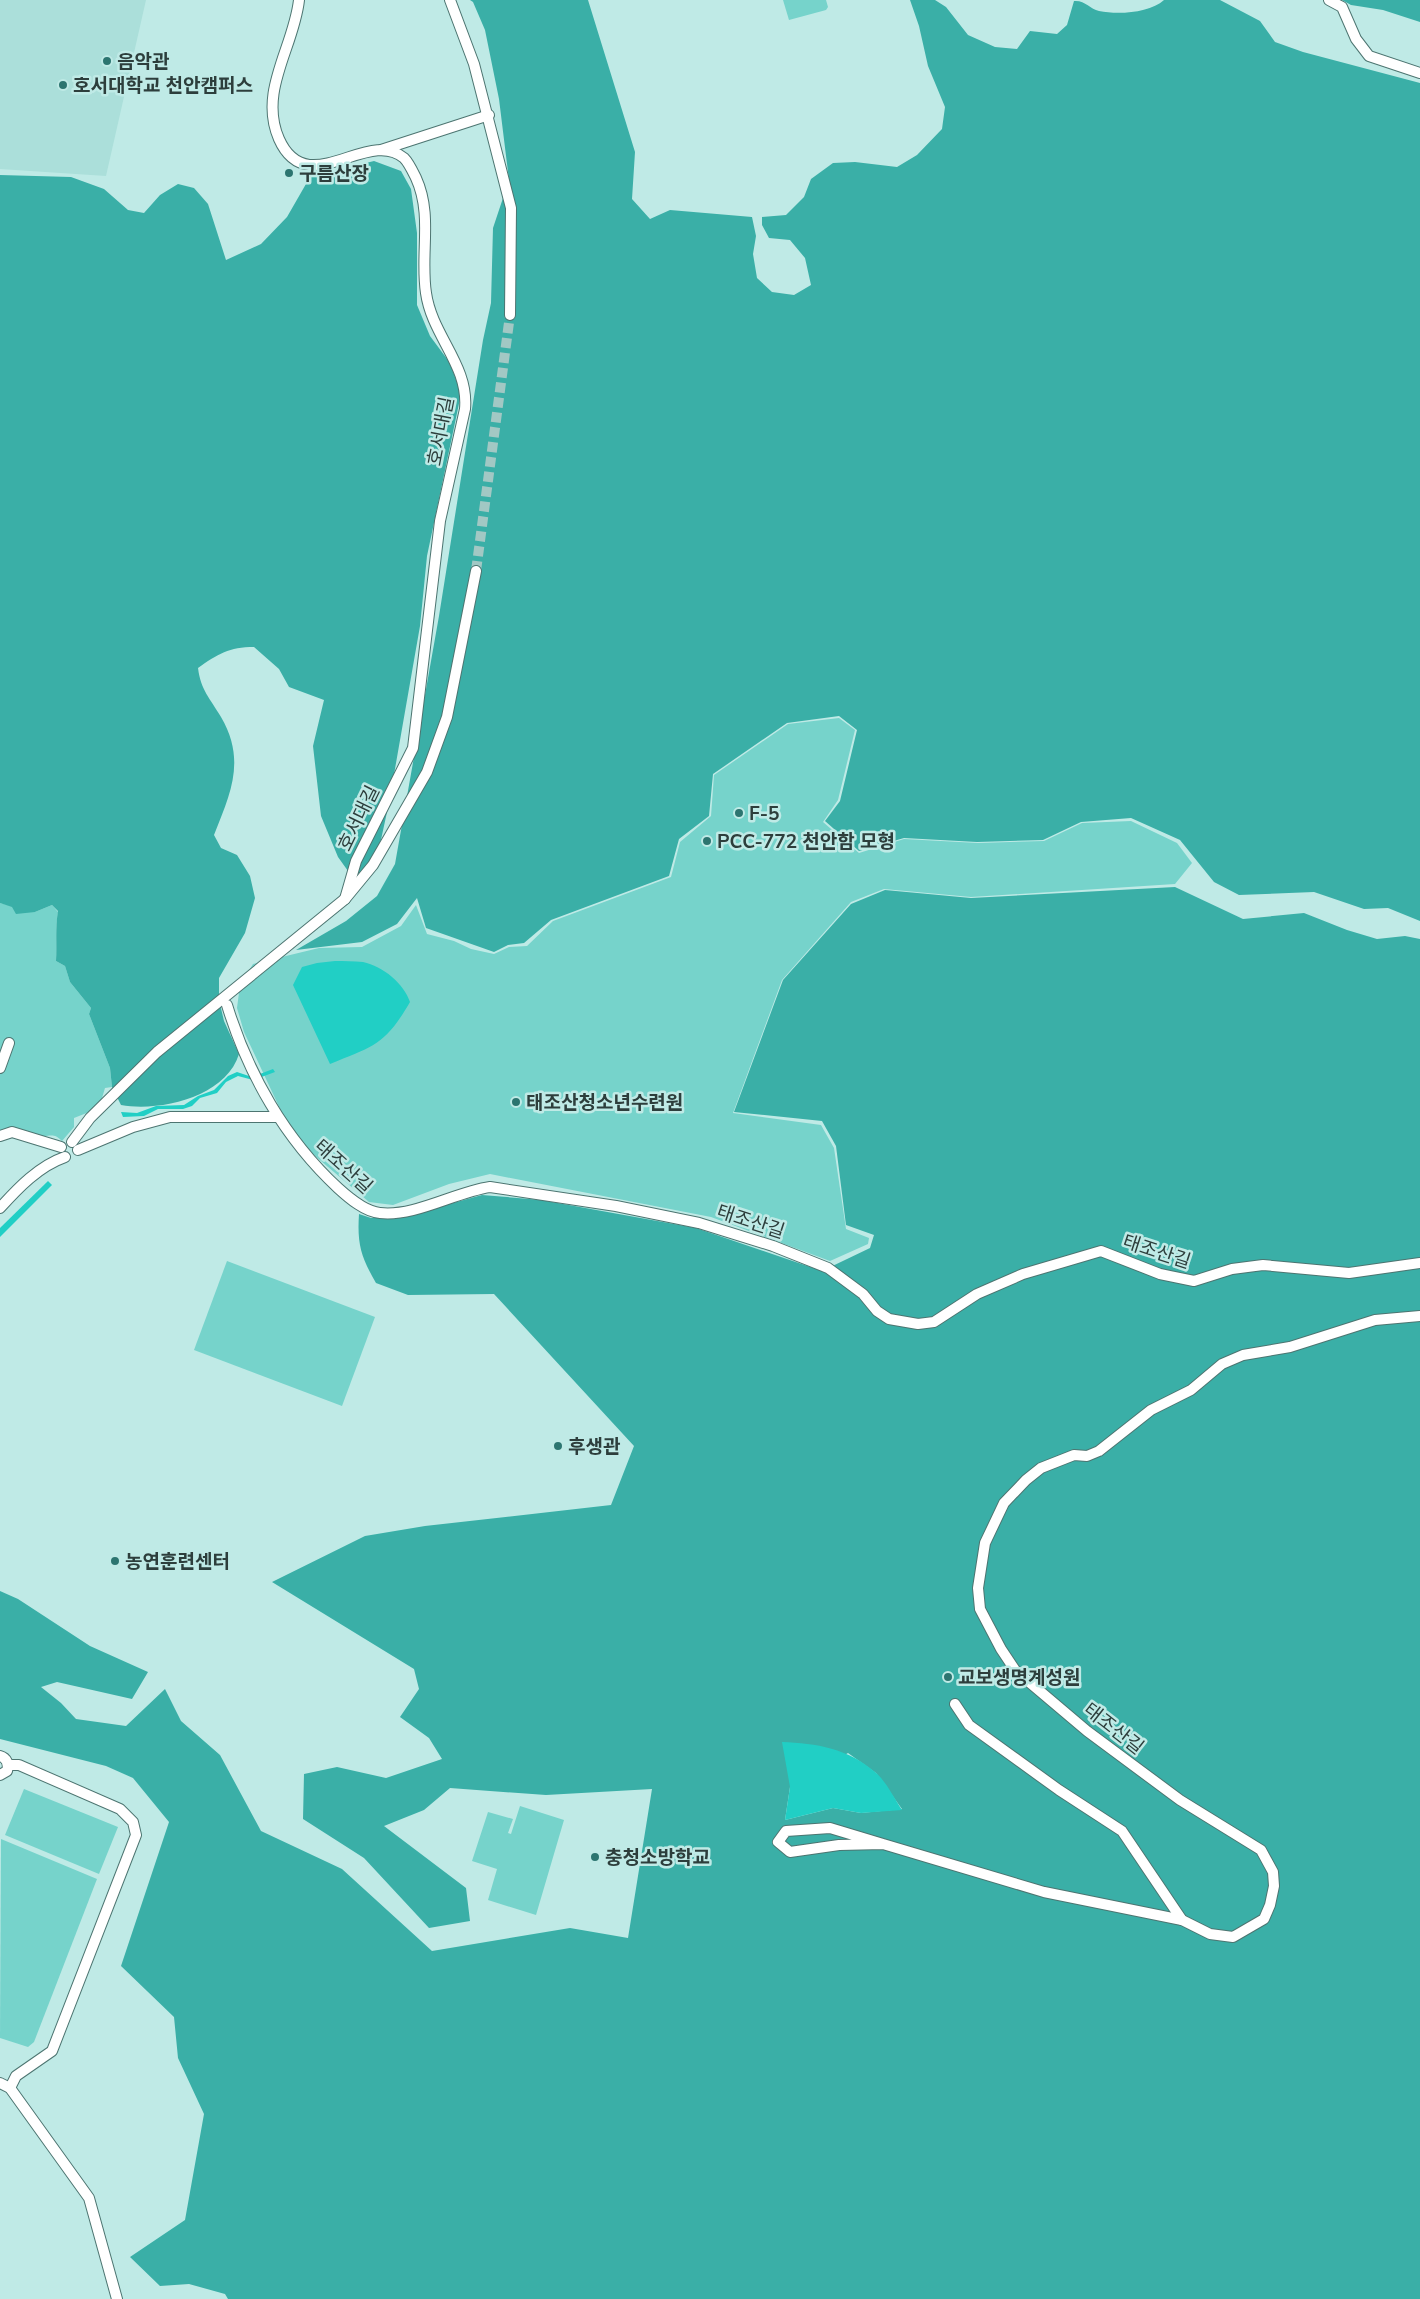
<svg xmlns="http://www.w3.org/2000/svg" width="1420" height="2299" viewBox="0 0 1420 2299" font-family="Mulish,'Noto Sans KR',sans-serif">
<rect width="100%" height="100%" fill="#bfeae6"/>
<!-- built -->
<path fill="#abdfda" d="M 0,0 L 146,0 L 106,176 L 0,169 Z"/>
<!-- green -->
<g fill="#76d3cb">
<path d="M 783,0 L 826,0 L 828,7 L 826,10 L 789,20 Z"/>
<path d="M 839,718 L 855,730 L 838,800 L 823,822 L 859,853 L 904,839 L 978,843 L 1044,841 L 1082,823 L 1131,821 L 1177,843 L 1192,863 L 1175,884 L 971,897 L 884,889 L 851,902 L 782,980 L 733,1113 L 821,1125 L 834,1148 L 846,1229 L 869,1238 L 868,1244 L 830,1261 L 711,1217 L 490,1174 L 449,1184 L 393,1205 L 369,1202 L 300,1143 L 281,1111 L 244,1032 L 237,1008 L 240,985 L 253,964 L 319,948 L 362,947 L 401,926 L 416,905 L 427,934 L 454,941 L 471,949 L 494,954 L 509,947 L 527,946 L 553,921 L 671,877 L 680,842 L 711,816 L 714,775 L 788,724 Z"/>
<path d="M 0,903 L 35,912 L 52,905 L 58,912 C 55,929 57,944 56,961 L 65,966 L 70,982 L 91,1008 L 89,1014 L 110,1068 L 112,1087 L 105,1088 L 99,1108 L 74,1118 L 74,1127 L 62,1141 C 53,1132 51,1137 39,1136 C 33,1136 25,1132 18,1130 L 0,1139 Z"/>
<path d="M 227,1261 L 375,1317 L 342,1406 L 194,1350 Z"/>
<path d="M 24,1789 L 118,1827 L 99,1874 L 5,1835 Z"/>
<path d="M 520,1806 L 564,1820 L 536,1915 L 488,1900 L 497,1869 L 472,1861 L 488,1812 L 513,1819 L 508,1833 L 511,1834 Z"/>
<path d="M 1,1839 L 97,1879 L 34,2042 L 28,2047 L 0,2038 Z"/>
</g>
<!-- forest -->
<g fill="#3aafa7" fill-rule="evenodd">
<path d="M 470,0 L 588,0 L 635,152 L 632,199 L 650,219 L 670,210 L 752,217 L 756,236 L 753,254 L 757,278 L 772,292 L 794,295 L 811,285 L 805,258 L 790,240 L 769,238 L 762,225 L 762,217 L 786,215 L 804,197 L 811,179 L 833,163 L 855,162 L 897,167 L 917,155 L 942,129 L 945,107 L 928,66 L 919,26 L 910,0 L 935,0 L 946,7 L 968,35 L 995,47 L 1017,49 L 1030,31 L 1057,34 L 1067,25 L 1074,1 C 1085,0 1090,9 1099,11 C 1118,15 1150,13 1164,0 L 1220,0 L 1260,21 L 1275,42 L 1303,52 L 1420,83 L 1420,921 L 1388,908 L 1364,909 L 1314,892 L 1239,895 L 1214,882 L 1180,840 L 1131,818 L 1081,822 L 1043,840 L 977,842 L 904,838 L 859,851 L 825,821 L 840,801 L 857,730 L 839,716 L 787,723 L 713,774 L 709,816 L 679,839 L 669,876 L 551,920 L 524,943 L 508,945 L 494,952 L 426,928 L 417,898 L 397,924 L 362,942 L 296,950 L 346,921 L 377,896 L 395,864 L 439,616 L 483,340 L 491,303 L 493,228 L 509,180 L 499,99 L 485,30 L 473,2 Z"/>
<path d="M 1342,0 L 1420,0 L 1420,22 L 1383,10 L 1351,5 Z"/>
<path d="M 374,161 L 401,171 L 411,189 L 417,233 L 417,305 L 430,336 L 450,363 L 461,394 L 427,556 L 420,626 L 389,803 L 377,858 L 366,875 L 348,871 L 338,857 L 321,816 L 313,746 L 324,700 L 289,687 L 279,669 L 254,647 C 229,647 218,654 198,668 C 201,691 210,698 221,717 C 246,760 231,792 214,835 L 221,848 L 237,855 L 250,876 L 255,898 L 245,933 L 219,978 L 219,1000 L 224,1021 L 239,1054 C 226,1097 160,1112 121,1105 L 112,1087 L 110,1068 L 89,1014 L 91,1008 L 70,982 L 65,966 L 56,961 C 57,944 55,929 58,911 L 52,905 L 35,912 L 16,914 L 12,907 L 0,903 L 0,175 L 71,177 L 104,189 L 128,210 L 144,213 L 160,195 L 178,184 L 194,188 L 208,204 L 226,260 L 261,244 L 287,217 L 310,177 Z"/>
<path d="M 1175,887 L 1243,919 L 1304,913 L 1347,930 L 1377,939 L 1405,936 L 1420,939 L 1420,2299 L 228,2299 L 225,2294 L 189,2284 L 160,2286 L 130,2257 L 185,2220 L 204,2114 L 178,2058 L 174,2017 L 121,1966 L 169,1822 L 133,1778 L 106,1766 L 0,1739 L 0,1591 L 18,1599 L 90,1646 L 148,1672 L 132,1699 L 57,1682 L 41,1687 L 61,1703 L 76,1719 L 126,1726 L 165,1689 L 181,1721 L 220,1755 L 261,1831 L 342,1869 L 432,1951 L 570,1928 L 628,1938 L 652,1789 L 546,1795 L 450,1788 L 424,1810 L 384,1826 L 466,1888 L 470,1921 L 429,1928 L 364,1858 L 303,1819 L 304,1774 L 337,1767 L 386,1778 L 442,1759 L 429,1738 L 400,1717 L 419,1689 L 414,1669 L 272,1582 L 365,1536 L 425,1526 L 611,1505 L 634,1446 L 494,1294 L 408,1295 L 376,1283 C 361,1257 357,1244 359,1214 L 371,1218 L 398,1218 L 482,1195 L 541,1200 L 696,1228 L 822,1271 L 870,1248 L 874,1235 L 846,1225 L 836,1146 L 822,1121 L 734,1112 L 783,980 L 851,904 L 885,890 L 971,898 ZM 848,1753 L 876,1773 L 902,1809 L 861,1813 L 833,1808 L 785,1820 L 790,1787 Z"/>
</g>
<!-- water -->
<g fill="#21cfc5">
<path d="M 335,961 C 344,961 354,961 363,962 C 383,966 404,984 410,1002 C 385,1045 374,1046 330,1064 L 293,985 L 302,967 L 317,963 Z"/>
<path d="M 273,1069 L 275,1072 L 253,1080 L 238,1076 L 226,1082 L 217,1093 L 200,1098 L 192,1106 L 183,1109 L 158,1109 L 144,1116 L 123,1117 L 121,1112 L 137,1113 L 156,1106 L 184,1105 L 198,1096 L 214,1090 L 228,1076 L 237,1072 L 252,1077 Z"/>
<path d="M 48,1181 L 52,1185 L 0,1237 L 0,1228 Z"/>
<path d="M 782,1742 C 816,1743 849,1749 875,1772 C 886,1781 894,1798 902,1810 L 861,1813 L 833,1808 L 785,1820 L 790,1787 Z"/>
</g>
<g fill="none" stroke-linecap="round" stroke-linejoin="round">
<!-- minor-tunnel -->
<path stroke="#a2c8c4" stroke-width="10" stroke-dasharray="10 5" stroke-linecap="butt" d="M 476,571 L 510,315"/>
<!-- minor casing -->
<g stroke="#4d7571" stroke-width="12">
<g id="minor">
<path d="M 299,0 C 294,47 258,91 279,139 C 307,202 368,127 404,158 C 409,163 413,172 416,178 C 433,215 420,254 426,293 C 432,336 469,365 465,409 L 440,521 L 413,748 L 356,861 L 345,899"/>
<path d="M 450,0 L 474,64 L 511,208 L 510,315"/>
<path d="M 1329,0 L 1342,7 L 1356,39 L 1369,56 L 1420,73"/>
<path d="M 381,150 L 489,115"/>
<path d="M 227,1005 C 248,1074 285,1139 338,1188 C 349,1198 365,1212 380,1213 C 415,1217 455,1192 490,1187 L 616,1206 L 699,1223 L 773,1246 L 828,1268 L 863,1294 L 877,1311 L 889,1319 L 918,1324 L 934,1322 L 977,1294 L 1023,1274 L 1101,1251 L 1160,1274 L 1194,1281 L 1232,1269 L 1263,1265 L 1349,1273 L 1420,1263"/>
<path d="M 0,1068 L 9,1043"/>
<path d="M 0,1136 L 12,1132 L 61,1147"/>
<path d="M 72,1142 L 90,1118 L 157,1052 L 345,899 L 373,865 L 427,772 L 447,717 L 476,571"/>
<path d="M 78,1150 L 133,1127 L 170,1117 L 277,1117"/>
<path d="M 0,1208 C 18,1188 39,1166 65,1157"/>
<path d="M 955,1704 L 969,1725 L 1059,1790 L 1122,1831 L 1182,1920 L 1210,1934 L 1233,1937 L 1264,1919 L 1270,1905 L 1274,1886 L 1273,1872 L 1261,1850 L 1180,1800 L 1087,1731 L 1015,1670 L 1001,1649 L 980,1609 L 978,1588 L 985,1543 L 1004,1503 L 1026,1480 L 1041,1468 L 1074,1455 L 1087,1456 L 1099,1451 L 1151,1410 L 1191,1390 L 1222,1364 L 1243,1355 L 1290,1347 L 1375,1320 L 1420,1316"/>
<path d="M 0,1756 C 7,1758 9,1764 7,1771 L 0,1775"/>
<path d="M 8,1765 L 19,1765 L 120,1809 L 133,1822 L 136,1835 L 52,2051 L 16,2076 L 10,2088"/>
<path d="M 883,1844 L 830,1828 L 786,1831 L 778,1842 L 790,1852 L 839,1845 L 883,1844 L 1044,1892 L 1182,1920"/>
<path d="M 0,2083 L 10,2088 L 89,2198 L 117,2299"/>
</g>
</g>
<!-- minor -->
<use href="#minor" stroke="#fff" stroke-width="10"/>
</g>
<!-- markers -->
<g fill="#2c7570" stroke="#bfeae6" stroke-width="2">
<circle cx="107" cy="61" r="5"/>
<circle cx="63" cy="85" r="5"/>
<circle cx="289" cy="173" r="5"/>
<circle cx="739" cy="813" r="5"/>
<circle cx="707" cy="841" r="5"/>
<circle cx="516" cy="1102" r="5"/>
<circle cx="558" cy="1446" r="5"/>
<circle cx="115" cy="1561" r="5"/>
<circle cx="948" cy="1677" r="5"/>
<circle cx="595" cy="1857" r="5"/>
</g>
<g text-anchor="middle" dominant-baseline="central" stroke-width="5" stroke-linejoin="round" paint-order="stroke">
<!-- poi labels -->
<g font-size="19" font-weight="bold" fill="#2d3e3c" stroke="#bfeae6" text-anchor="start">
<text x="117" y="61">음악관</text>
<text x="73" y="85">호서대학교 천안캠퍼스</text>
<text x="299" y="173">구름산장</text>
<text x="749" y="813">F-5</text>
<text x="717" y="841">PCC-772 천안함 모형</text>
<text x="526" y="1102">태조산청소년수련원</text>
<text x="568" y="1446">후생관</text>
<text x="125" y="1561">농연훈련센터</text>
<text x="958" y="1677">교보생명계성원</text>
<text x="605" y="1857">충청소방학교</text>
</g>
<!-- street labels -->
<g font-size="19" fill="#2d3e3c" stroke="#bfeae6">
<text transform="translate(440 431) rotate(-79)">호서대길</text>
<text transform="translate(358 818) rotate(-64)">호서대길</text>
<text transform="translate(344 1166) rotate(42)">태조산길</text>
<text transform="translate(751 1221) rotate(18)">태조산길</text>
<text transform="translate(1157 1251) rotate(18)">태조산길</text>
<text transform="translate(1114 1728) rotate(38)">태조산길</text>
</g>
</g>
</svg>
